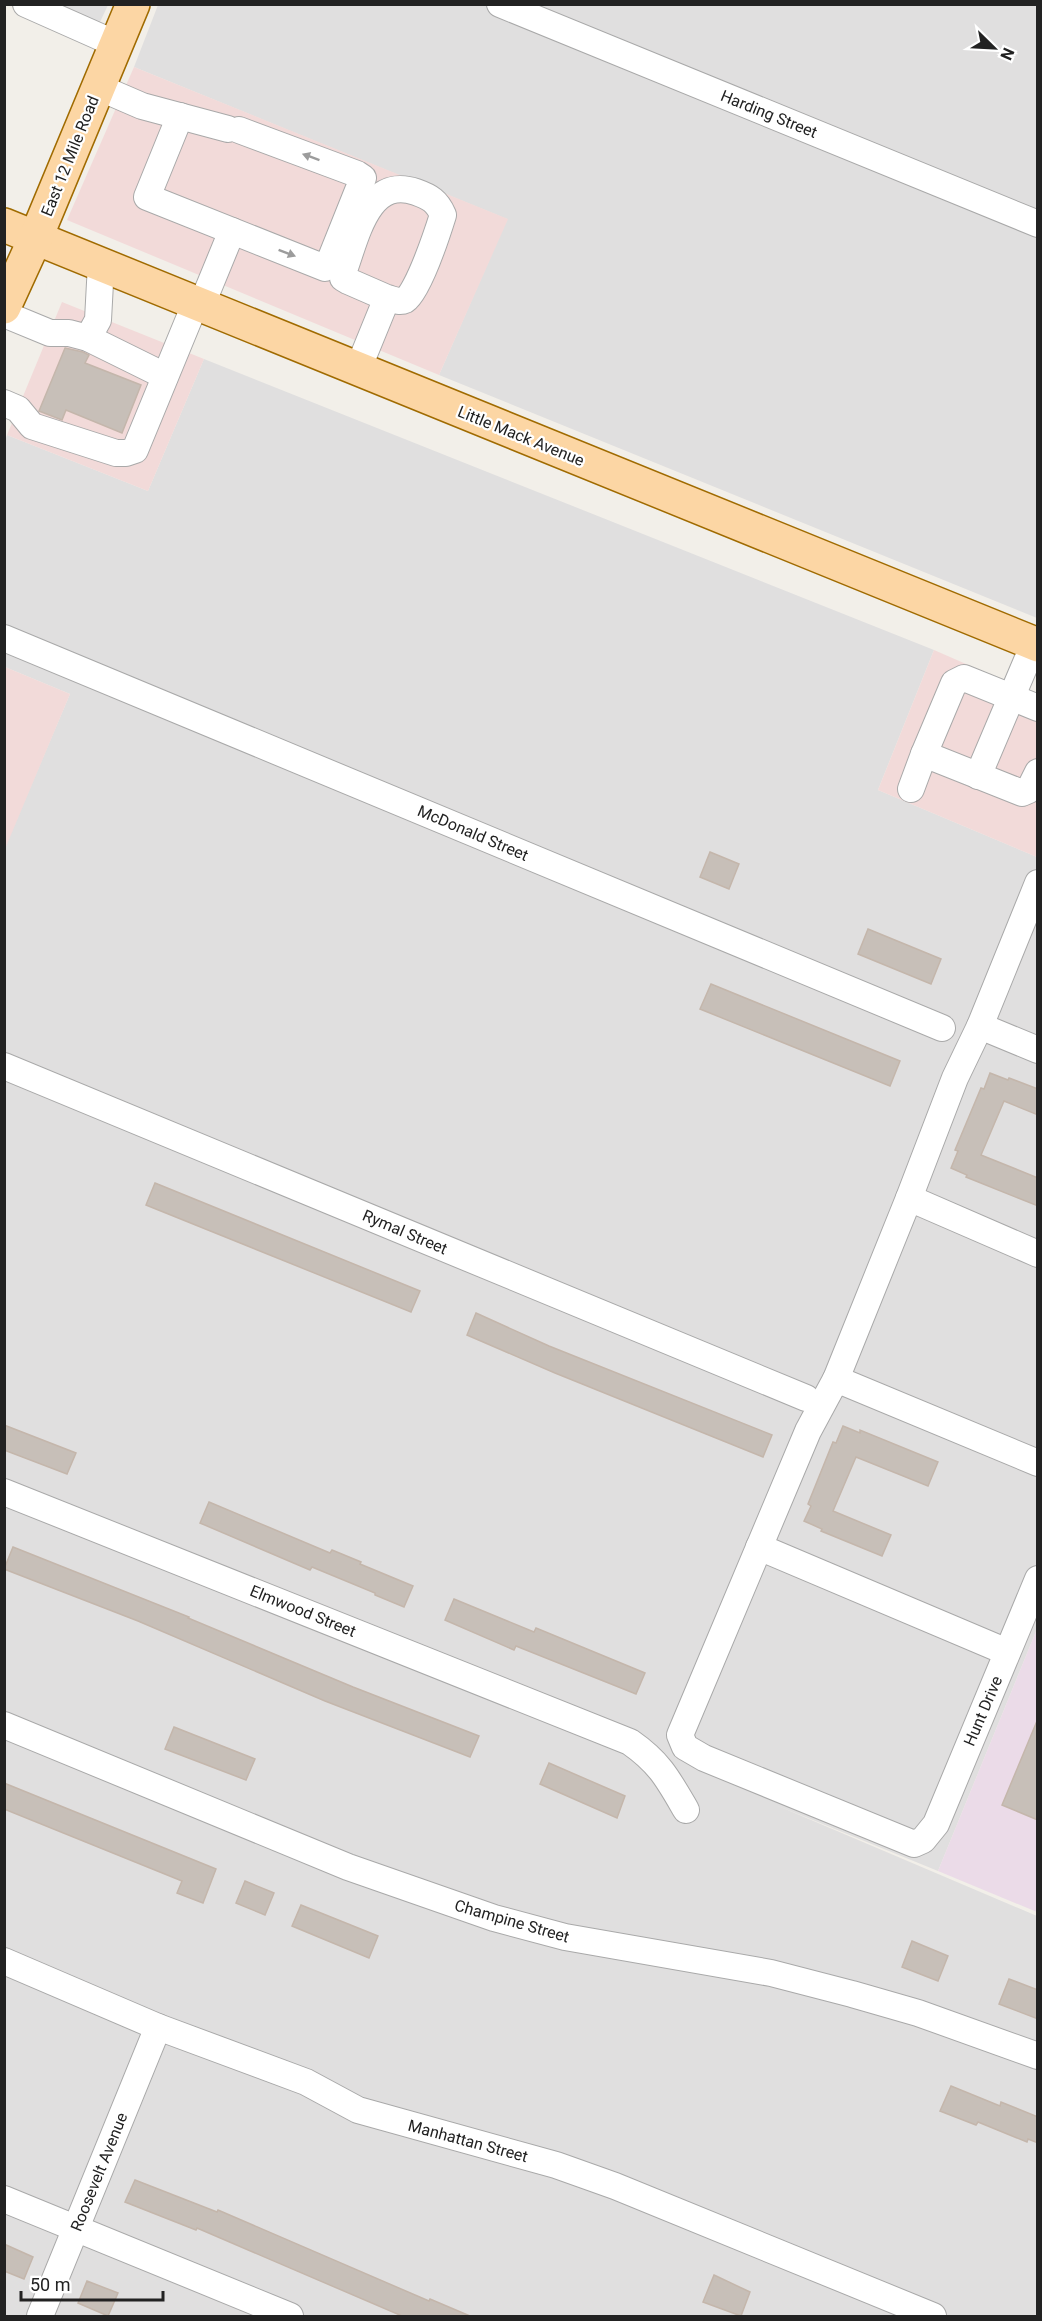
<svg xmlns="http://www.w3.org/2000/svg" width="1042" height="2321" viewBox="0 0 1042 2321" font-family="Roboto,sans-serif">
<rect width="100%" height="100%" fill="#f2efe9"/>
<!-- residential -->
<g fill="#e0dfdf">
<path d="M 10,5 L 108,5 L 92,39 Z"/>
<path d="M 158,5 L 1037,5 L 1037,618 L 439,375 L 507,219 L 134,67 Z"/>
<path d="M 204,359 L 934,650 L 878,790 L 1037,857 L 1037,1629 L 938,1871 L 776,1805 L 1037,1916 L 1037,2316 L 5,2316 L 4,849 L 70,694 L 5,667 L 5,441 L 7,435 L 148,491 Z"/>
</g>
<!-- commercial -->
<g fill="#f2dad9">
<path d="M 134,67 L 508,219 L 439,375 L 67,220 Z"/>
<path d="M 62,302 L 204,359 L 148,491 L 7,435 Z"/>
<path d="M 934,650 L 1037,695 L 1037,857 L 878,790 Z"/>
<path d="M 5,667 L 70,694 L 5,849 Z"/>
</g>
<!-- industrial -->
<path fill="#ebdbe8" d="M 1037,1629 L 1037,1912 L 938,1871 Z"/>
<!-- building -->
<g fill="#c7bfb8" stroke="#c4b6ab" stroke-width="1.5">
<path d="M 65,348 L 83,352 L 89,355 L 85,363 L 141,385 L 122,433 L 66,410 L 62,420 L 39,411 Z"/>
<path d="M 710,852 L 739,864 L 729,889 L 700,877 Z"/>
<path d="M 868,929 L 941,959 L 931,984 L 858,954 Z"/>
<path d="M 711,984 L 900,1061 L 890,1086 L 700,1009 Z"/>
<path d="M 990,1073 L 1008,1080 L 1009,1078 L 1038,1089 L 1038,1115 L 1004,1101 L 981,1155 L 1038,1178 L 1038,1206 L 966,1177 L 967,1175 L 951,1168 L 958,1151 L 955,1150 L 981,1088 L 984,1089 Z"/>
<path d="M 155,1183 L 420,1291 L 411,1312 L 146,1205 Z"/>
<path d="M 476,1313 L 549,1346 L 772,1435 L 763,1457 L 555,1373 L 467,1335 Z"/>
<path d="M 4,1425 L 76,1453 L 67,1474 L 4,1450 Z"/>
<path d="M 843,1426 L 860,1433 L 860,1430 L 938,1462 L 928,1486 L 856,1457 L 833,1511 L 891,1535 L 882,1556 L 821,1531 L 822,1529 L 804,1521 L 811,1506 L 808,1504 L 833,1442 L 836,1443 Z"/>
<path d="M 209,1502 L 330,1553 L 332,1550 L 361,1562 L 360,1564 L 413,1586 L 404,1607 L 375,1595 L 375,1593 L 312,1567 L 310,1570 L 200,1523 Z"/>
<path d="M 13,1547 L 189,1617 L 188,1618 L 353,1687 L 479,1736 L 470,1757 L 325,1701 L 138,1621 L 4,1569 Z"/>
<path d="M 454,1599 L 534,1632 L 536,1628 L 645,1673 L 636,1694 L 516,1646 L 514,1650 L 445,1620 Z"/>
<path d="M 1037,1721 L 1038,1721 L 1038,1820 L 1002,1805 Z"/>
<path d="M 174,1727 L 255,1759 L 246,1780 L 165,1749 Z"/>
<path d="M 549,1763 L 625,1796 L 617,1818 L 540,1784 Z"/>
<path d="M 4,1783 L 216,1869 L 203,1903 L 177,1893 L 182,1881 L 4,1809 Z"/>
<path d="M 245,1881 L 274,1893 L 265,1915 L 236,1903 Z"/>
<path d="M 301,1905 L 378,1936 L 369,1958 L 292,1926 Z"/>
<path d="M 912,1941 L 948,1956 L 938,1981 L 902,1967 Z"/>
<path d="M 1009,1979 L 1038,1990 L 1038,2019 L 999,2004 Z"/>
<path d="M 951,2086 L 1000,2106 L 1001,2102 L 1038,2117 L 1038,2143 L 1028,2139 L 1027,2142 L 978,2122 L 976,2125 L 940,2111 Z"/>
<path d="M 135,2180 L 217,2212 L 218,2210 L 429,2301 L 430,2299 L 470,2316 L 402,2316 L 197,2228 L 196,2230 L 125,2202 Z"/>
<path d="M 4,2244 L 33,2257 L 24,2279 L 4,2271 Z"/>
<path d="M 714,2275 L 750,2292 L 741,2316 L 703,2302 Z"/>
<path d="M 87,2281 L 118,2293 L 108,2316 L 78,2303 Z"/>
</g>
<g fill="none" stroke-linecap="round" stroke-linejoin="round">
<!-- minor casing -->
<g stroke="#a9a9a9" stroke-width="28">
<g id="minor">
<path d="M 26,4 L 116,44"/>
<path d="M 500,4 L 1038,224"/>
<path d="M 98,87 L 142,106 L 228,129"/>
<path d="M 180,116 L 147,197 L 325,268 L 329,263 L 363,178 L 357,174 L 239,130"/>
<path d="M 202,304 L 232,231"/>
<path d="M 4,314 L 50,333 L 69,333 L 88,338 L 165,376"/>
<path d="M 88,338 L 98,320 L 101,264"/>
<path d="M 358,369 L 387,298 C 392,299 399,303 405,300 C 418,292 438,231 443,215 C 437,201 430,197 416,192 C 367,175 356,239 343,273 L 343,278 L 348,281 L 387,298"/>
<path d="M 4,403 L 18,409 L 32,426 L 116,453 L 126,453 L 135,450 L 196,302"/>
<path d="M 4,638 L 942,1028"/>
<path d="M 1038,708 L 964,678 L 954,683 L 924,754 L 1022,793 L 1029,790 L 1038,772"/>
<path d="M 978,776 L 1034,644"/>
<path d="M 911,789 L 924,754"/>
<path d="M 1038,883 L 980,1026 L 955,1078 L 909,1198 L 836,1379 L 808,1431 L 680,1735 L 685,1747 L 704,1758 L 914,1844 L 923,1840 L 936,1824 L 1038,1579"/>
<path d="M 980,1026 L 1038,1050"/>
<path d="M 4,1066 L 806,1398"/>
<path d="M 909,1198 L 1038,1254"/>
<path d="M 836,1379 L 1038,1463"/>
<path d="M 4,1492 L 630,1742 C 660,1763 668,1779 686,1810"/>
<path d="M 759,1547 L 1007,1652"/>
<path d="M 4,1725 L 348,1867 L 494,1918 L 565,1937 L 771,1973 L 852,1994 L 918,2013 L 1038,2056"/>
<path d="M 4,1961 L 158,2027 L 306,2082 L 358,2110 L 556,2165 L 615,2186 L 933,2316"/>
<path d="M 4,2199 L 290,2316"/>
<path d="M 40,2316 L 158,2027"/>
</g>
</g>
<!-- major casing -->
<g stroke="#a06b00" stroke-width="36">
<g id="major">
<path d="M 4,225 L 1038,645"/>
<path d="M 4,307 L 36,237 L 133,4"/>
</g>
</g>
<!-- minor -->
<use href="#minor" stroke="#fff" stroke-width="26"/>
<!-- major -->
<use href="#major" stroke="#fcd6a4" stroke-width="33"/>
</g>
<!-- one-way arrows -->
<defs><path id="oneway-solid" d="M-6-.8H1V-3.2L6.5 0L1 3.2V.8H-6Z" transform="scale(1.5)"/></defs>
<g fill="#9c9c9c">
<use href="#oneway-solid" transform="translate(311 157) rotate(-160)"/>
<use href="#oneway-solid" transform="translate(287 253) rotate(21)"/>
</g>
<g text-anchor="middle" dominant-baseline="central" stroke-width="4.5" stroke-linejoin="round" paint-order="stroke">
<!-- street labels -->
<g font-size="16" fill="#222" stroke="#fff">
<text transform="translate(769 114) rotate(22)">Harding Street</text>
<text transform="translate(70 156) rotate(-68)">East 12 Mile Road</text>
<text transform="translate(521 436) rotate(22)">Little Mack Avenue</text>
<text transform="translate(473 833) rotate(23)">McDonald Street</text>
<text transform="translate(405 1232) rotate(23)">Rymal Street</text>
<text transform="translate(303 1611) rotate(22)">Elmwood Street</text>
<text transform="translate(983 1711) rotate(-67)">Hunt Drive</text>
<text transform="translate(512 1921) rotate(16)">Champine Street</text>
<text transform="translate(468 2141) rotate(15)">Manhattan Street</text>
<text transform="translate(99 2172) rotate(-68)">Roosevelt Avenue</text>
</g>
</g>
<!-- border -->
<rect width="1042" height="2321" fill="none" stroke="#222222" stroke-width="12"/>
<!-- north arrow -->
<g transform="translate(994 48) rotate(114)" stroke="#ffffff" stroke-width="4.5" paint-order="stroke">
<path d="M0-4.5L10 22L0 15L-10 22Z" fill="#222222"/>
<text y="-9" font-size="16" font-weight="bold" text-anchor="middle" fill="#222222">N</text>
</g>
<!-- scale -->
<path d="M21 2291v9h142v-9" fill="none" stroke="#222222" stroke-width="3"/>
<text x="30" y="2291" font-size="18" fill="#222222" stroke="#ffffff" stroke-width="4.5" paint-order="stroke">50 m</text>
</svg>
